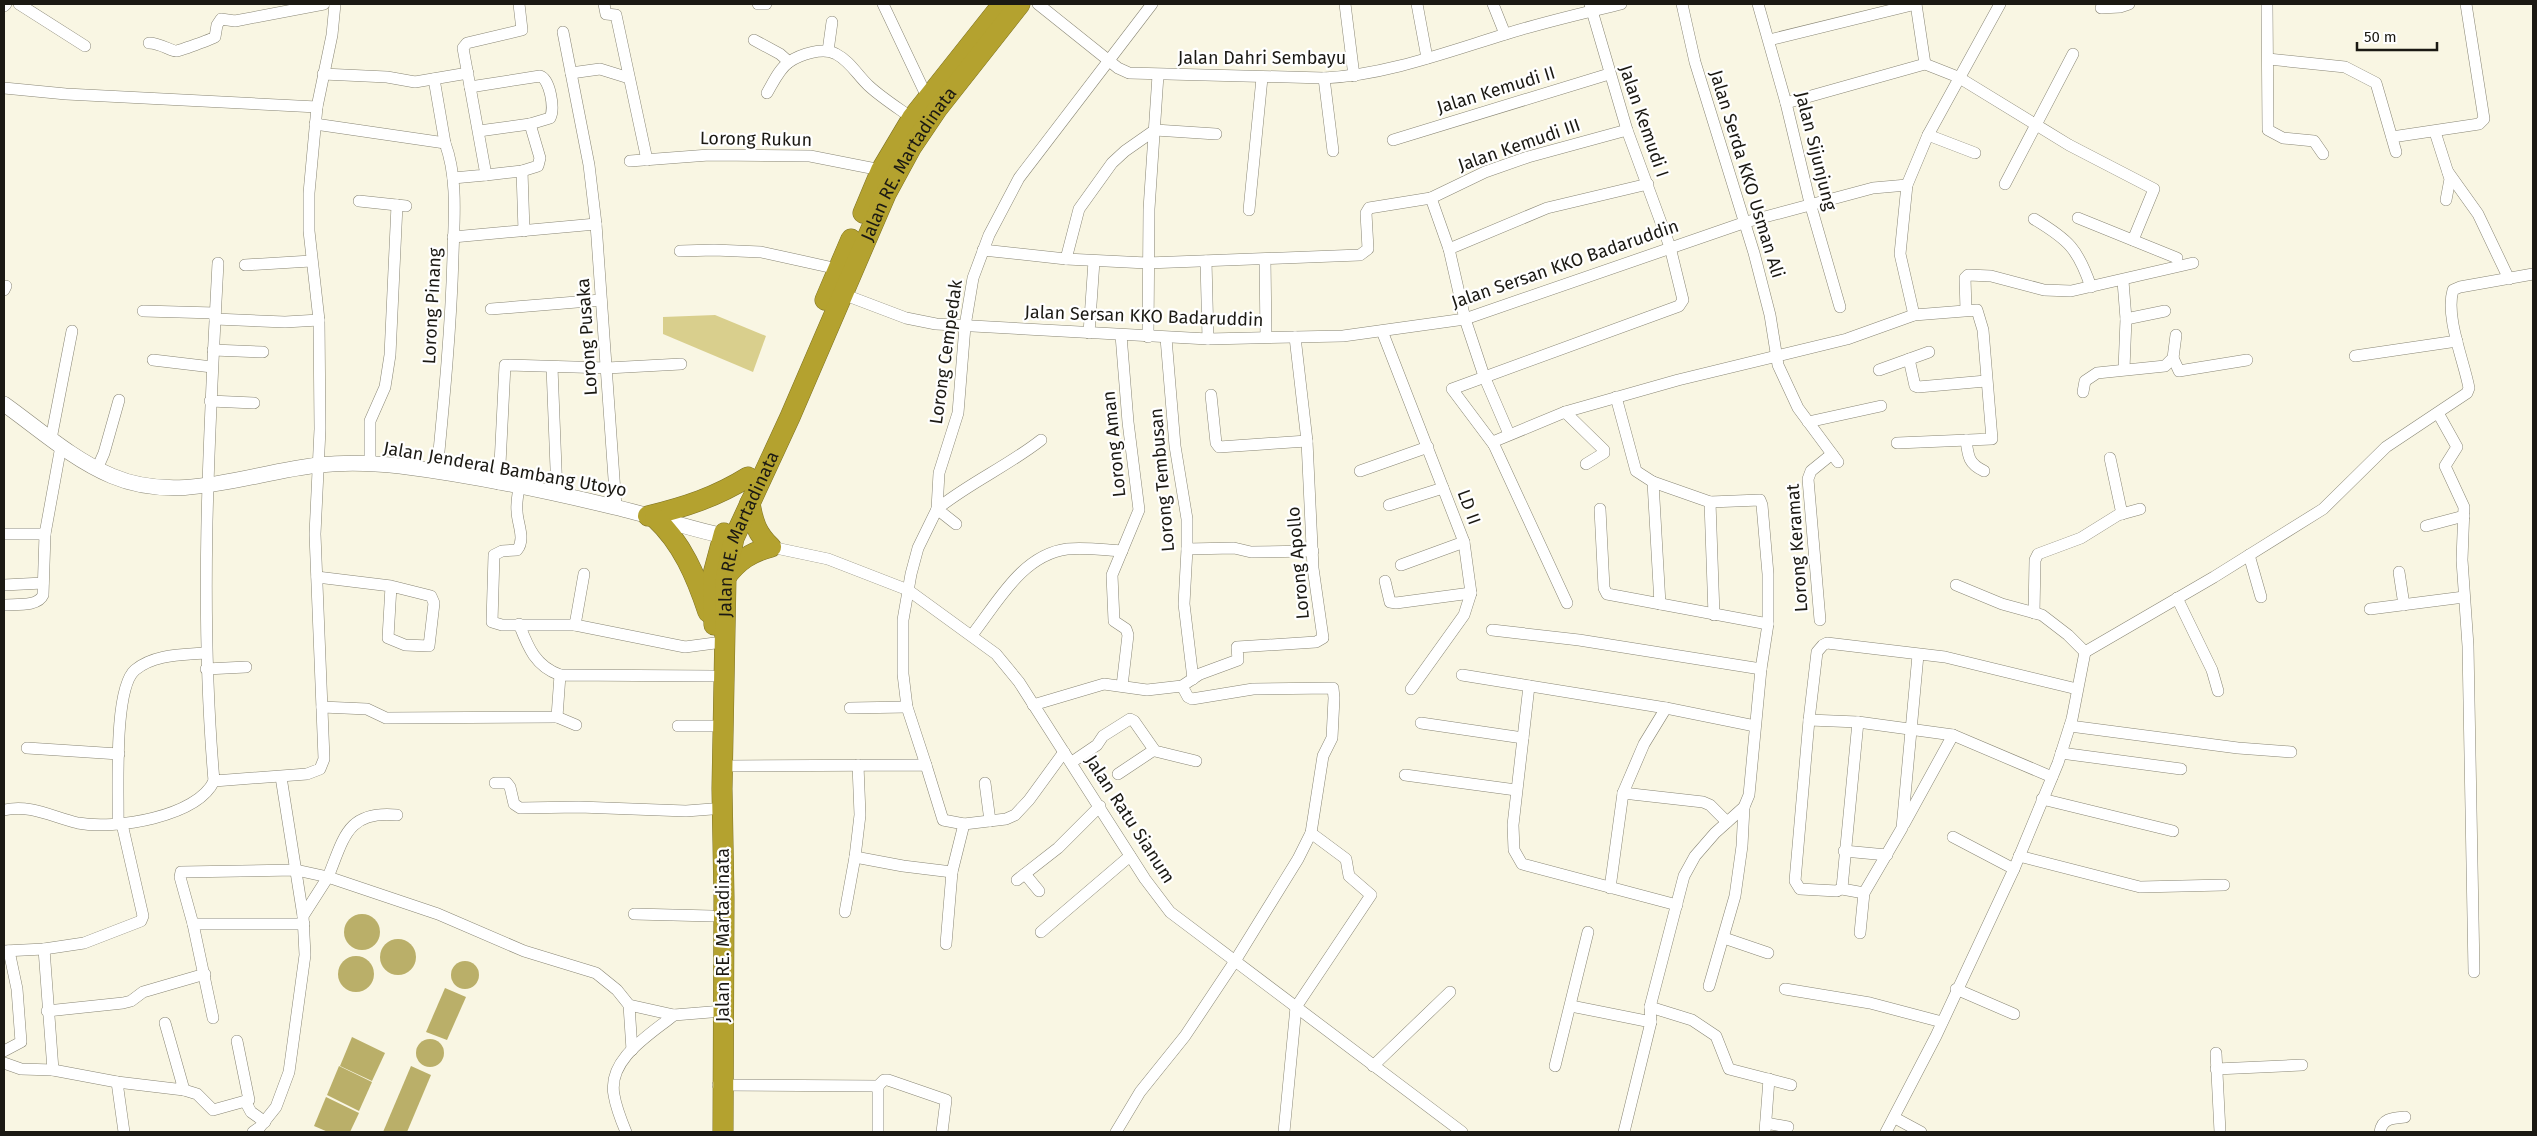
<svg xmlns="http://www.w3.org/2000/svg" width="2537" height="1136" viewBox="0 0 2537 1136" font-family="'Fira Sans',sans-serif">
<rect width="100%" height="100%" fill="#f9f6e3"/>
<!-- green -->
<path fill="#d9cf8d" d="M 715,315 L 766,336 L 753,372 L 663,334 L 663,317 Z"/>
<!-- water -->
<g fill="#baaf69">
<circle cx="362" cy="932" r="18"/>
<circle cx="398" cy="957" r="18"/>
<circle cx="356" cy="974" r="18"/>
<circle cx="465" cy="975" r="14"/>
<path d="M 445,988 L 466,997 L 447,1040 L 426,1032 Z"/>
<path d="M 352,1037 L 385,1053 L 372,1081 L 340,1066 Z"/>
<circle cx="430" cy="1053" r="14"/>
<path d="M 339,1066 L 372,1082 L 359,1111 L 327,1095 Z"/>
<path d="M 411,1066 L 431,1075 L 407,1132 L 383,1132 Z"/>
<path d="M 326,1097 L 359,1113 L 350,1132 L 328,1132 L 314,1126 Z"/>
</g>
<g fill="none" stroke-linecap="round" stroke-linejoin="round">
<!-- street casing -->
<g stroke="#898675" stroke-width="12">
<g id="street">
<path d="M 19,4 L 85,46"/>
<path d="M 604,4 L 606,14 L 616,15 L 647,160"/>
<path d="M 758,4 L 766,4"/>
<path d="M 883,4 L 927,97"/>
<path d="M 1038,4 L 1118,68 L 1129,73 L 1324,78 C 1386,75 1447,52 1506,34 C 1544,22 1583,13 1621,4"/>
<path d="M 1345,4 L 1354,76"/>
<path d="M 1417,4 L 1427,58"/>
<path d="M 1493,4 L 1505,34"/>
<path d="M 1682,4 L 1695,62 L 1754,253 L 1770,315 L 1778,365 L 1798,408 L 1838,462"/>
<path d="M 1758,4 L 1786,103 L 1810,203 L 1840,307"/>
<path d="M 2267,4 L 2268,130 L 2283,138 L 2314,141 L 2323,154"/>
<path d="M 4,6 L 6,4"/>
<path d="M 2101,8 L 2120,7 L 2129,4"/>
<path d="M 563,32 L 589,165 L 596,224 L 616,507"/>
<path d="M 754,40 L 780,54 L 789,62"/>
<path d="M 1769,40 L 1916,4"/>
<path d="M 149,43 C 160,43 171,51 176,51 C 179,51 212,39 215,37 L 217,25 L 221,19 L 235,21 L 324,4"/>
<path d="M 828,51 L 832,22"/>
<path d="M 2268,59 L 2345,67 L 2376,83 L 2396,152"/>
<path d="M 1925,64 L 1958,77 L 2069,145 L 2154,189 L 2133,240"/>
<path d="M 571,73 L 600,69 L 629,78"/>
<path d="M 323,74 L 387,77 L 415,82 L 468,73"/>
<path d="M 1324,78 L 1333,151"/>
<path d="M 434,79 L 445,143"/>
<path d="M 470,87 L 540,76 C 550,79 555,109 550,118 L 530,124 L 479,131"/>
<path d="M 4,88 L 66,94 L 317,107"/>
<path d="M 767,93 C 773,83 779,69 789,62 C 801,54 823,47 836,54 C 850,61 858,76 869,86 C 882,98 898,108 912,118"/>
<path d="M 1786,103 L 1925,64 L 1916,4"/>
<path d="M 315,124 L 445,143 C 458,178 454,219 453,256 C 451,328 444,400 437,472"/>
<path d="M 2435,132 L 2450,179 L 2446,200"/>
<path d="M 1928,135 L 1975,153"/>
<path d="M 2392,137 L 2479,124 L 2484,119 L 2466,4"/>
<path d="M 1393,140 L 1609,74"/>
<path d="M 630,161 L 709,155 L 810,156 L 881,170"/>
<path d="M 522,171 L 524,231"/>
<path d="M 2448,172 L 2478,214 L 2509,279"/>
<path d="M 486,175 L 522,171 L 538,166 L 540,158 L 530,124"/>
<path d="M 453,178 L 486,175 L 463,48 L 467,43 L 522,30 L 519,4"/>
<path d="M 2005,184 L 2073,54"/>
<path d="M 359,201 L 406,206"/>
<path d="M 1249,210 L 1262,78"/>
<path d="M 2078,218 L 2177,258"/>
<path d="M 2034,219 C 2069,240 2078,249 2091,287"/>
<path d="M 453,237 L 596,224"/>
<path d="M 1449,249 L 1547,208 L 1648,184"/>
<path d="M 983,250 L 1066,259 L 1147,263 L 1360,255 L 1368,249 L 1366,213 L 1369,208 L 1431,198"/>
<path d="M 680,251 L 714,250 L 761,252 L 838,269"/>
<path d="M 1066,259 L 1079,209 L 1112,163 L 1125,151 L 1155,130 L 1216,134"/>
<path d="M 1265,259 L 1266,337"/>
<path d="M 1206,261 L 1208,339"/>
<path d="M 218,263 C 209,435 199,609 214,781 L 307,774 L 320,769 L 324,759 L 315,534 L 320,429 L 319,320 L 309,231 L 309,193 L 317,107 L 332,35 L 335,4"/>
<path d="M 245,265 L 311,261"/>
<path d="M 2123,281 L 2126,319 L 2124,369"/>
<path d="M 4,290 L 6,286"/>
<path d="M 840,293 L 906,318 L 936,324 L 1208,339 L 1343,336 L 1465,319 L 1746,222 L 1873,188 L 1907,185"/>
<path d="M 491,309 L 601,300"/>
<path d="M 1966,310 L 1965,278 L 1968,275 L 1991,276 L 2044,290 L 2071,291 L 2193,263"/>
<path d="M 143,311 L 215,313"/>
<path d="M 1914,315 L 1900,254 L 1907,185 L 1928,135 L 2000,4"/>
<path d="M 215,319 L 285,322 L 319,320"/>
<path d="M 2126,319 L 2165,311"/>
<path d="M 1382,331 L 1464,542 L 1471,593 L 1464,615 L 1411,689"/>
<path d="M 1089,333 L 1094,261"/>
<path d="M 1121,335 L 1128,422 L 1139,510 L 1112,575 L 1114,621 L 1126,629 L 1128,635 L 1122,686"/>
<path d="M 1148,337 L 1149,209 L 1158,75"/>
<path d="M 1166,338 L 1175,446 L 1187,519 L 1187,549 L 1184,604 L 1193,679"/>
<path d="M 213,350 L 263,352"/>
<path d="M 2355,356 L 2457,341"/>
<path d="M 2173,358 L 2179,371 L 2247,360"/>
<path d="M 1909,359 L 1915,386 L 1918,387 L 1986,381"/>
<path d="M 153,360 L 212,367"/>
<path d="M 552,367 L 557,494"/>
<path d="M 1879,370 L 1929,352"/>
<path d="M 2083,392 L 2085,381 L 2097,373 L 2165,366 L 2173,358 L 2176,335"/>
<path d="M 1211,395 L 1216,443 L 1219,447 L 1307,441"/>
<path d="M 1616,397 L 1636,471 L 1653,482 L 1710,502 L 1760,500 L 1762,505 L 1768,574 L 1768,624 L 1761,669 L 1749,795 L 1744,807 L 1715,833 L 1695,856 L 1684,876 L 1650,1007 L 1651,1022 L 1624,1132"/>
<path d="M 210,401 L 254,403"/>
<path d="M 1565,412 L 1604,450 L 1604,453 L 1586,464"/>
<path d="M 2438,413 L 2457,447 L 2445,466 L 2464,507 L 2462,560 L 2468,646 L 2474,972"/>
<path d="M 1808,422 L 1881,406"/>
<path d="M 1509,434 L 1484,376 L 1465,319 L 1449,249 L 1431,198 L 1485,172 L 1528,157 L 1627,130"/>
<path d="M 51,439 L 72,331"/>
<path d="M 1966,440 C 1968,457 1969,464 1984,471"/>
<path d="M 1494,445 L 1452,389 L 1679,306 L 1683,300 L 1670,247 L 1627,130 L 1590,4"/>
<path d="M 2110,458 L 2122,514"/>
<path d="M 370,463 L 370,421 L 385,387 L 390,355 L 397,205"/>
<path d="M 97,469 L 104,453 L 119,400"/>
<path d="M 1360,471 L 1428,447"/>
<path d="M 1653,482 L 1660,604"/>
<path d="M 499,484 L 505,365 L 607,368 L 681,364"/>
<path d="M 519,487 C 518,495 516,503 517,511 C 517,523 526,539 517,550 L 502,551 L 494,555 L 492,622 L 502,625 L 575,625"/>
<path d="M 1710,502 L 1714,615"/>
<path d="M 1389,505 L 1443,488"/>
<path d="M 1600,509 L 1604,588 L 1607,594 L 1768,624"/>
<path d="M 956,524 L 937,509 C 969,483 1008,466 1041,440"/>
<path d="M 2426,526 L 2464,516"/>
<path d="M 4,534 L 45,534"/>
<path d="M 771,547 L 828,559 L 908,590 L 996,654 L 1019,682 L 1145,879 L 1170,912 L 1462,1132"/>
<path d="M 1187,549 L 1234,548 L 1251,552 L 1313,551"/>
<path d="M 2249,555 L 2261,597"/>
<path d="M 1401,565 L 1464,542"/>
<path d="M 2399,572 L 2404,605"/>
<path d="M 584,574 L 575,625 L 685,647 L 715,643"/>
<path d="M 317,577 L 391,586 L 431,596 L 434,603 L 429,646 L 405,645 L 388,638 L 391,586"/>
<path d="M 1385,581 L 1390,602 L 1396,603 L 1471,593"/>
<path d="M 4,585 L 43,583"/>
<path d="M 2177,598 L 2212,670 L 2218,691"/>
<path d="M 1567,603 L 1494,445 L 1495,441 L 1565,412 L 1678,380 L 1847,339 L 1914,315 L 1977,310 L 1983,330 L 1992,439 L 1897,443"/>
<path d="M 4,605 C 15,604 38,607 43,595 L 45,534 L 61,446"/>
<path d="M 2370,609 L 2464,597"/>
<path d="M 2034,613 L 2035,560 L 2038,554 L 2081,538 L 2118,515 L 2140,509"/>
<path d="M 1820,620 L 1808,479 L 1811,471 L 1832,454"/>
<path d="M 519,624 C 528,647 535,666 560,675"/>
<path d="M 1492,630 L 1579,640 L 1761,669"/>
<path d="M 972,635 C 998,602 1022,555 1067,549 C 1085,547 1104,550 1122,551"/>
<path d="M 2085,652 L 2214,577 L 2323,509 L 2386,447 L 2467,393 L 2469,388 C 2464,361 2445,317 2453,290 L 2460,287 L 2533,274"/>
<path d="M 206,669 L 246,667"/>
<path d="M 1462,675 L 1666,708 L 1755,726"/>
<path d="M 1529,686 L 1513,825 L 1514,850 L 1522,864 L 1677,905"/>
<path d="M 1033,705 L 1104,684 L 1147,690 L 1182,686 L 1200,674 L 1238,660 L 1237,647 L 1316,642 L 1323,638 L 1313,568 L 1307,441 L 1295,337"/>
<path d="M 322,707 L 367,709 L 386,718 L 557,717 L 560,675 L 713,676"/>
<path d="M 850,708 L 907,707"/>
<path d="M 557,717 L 576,725"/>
<path d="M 1809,720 L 1858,722 L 1953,735 L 2052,777"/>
<path d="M 1858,722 L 1842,888 L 1837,891 L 1800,889 L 1795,881 L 1809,720 L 1817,652 L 1823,645 L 1827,643 L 1945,657 L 2077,689"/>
<path d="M 1421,723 L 1523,738"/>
<path d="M 678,726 L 713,726"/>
<path d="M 2070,726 L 2238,748 L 2291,752"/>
<path d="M 27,748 L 119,754"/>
<path d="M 2061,753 L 2181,769"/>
<path d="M 1072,762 L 1097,745 L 1103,736 L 1130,719 L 1134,721 L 1155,751 L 1196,761"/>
<path d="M 858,765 L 860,815 L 855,857 L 903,866 L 952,872 L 964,824"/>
<path d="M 926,765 L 907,707 L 903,674 L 903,620 L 911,574 L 918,548 L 937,509 L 939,473 L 958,413 L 965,326 L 973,278 L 989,235 L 1019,178 L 1152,4"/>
<path d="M 723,766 L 926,765 L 943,820 L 964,824 L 1006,819 L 1015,815 L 1029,800 L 1064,752"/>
<path d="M 1118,774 L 1154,750"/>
<path d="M 1405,775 L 1516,790"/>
<path d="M 281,777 L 303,916"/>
<path d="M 495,783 L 507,783 L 510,787 L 514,804 L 520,808 L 579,807 L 686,811 L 712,809"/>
<path d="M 985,783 L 990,821"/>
<path d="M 1623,793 L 1644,744 L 1666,708"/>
<path d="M 2042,799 L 2173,831"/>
<path d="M 4,810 C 31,804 52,817 78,823 C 115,830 197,817 214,781"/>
<path d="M 118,824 C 119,793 113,689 135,670 C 154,654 182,655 205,653"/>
<path d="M 1904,824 L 1953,735"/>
<path d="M 1953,837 L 2014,869"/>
<path d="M 1844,851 L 1887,855"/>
<path d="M 2019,856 L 2140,887 L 2224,885"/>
<path d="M 1025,874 L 1039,891"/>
<path d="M 1017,880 L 1058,848 L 1100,806"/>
<path d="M 1610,888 L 1623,793 L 1703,802 L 1710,805 L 1727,822"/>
<path d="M 1842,889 L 1864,893"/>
<path d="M 845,912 L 855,857"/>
<path d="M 634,914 L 712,916"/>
<path d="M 193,924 L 180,877 L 181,872 L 296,870 L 328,877 C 344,838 347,810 397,815"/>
<path d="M 1041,932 L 1130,856"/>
<path d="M 1860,933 L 1864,893 L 1902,828 L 1918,655"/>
<path d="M 1724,938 L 1768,953"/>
<path d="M 946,944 L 952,872"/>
<path d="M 4,951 L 44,949"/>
<path d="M 1709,986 L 1735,896 L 1742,846 L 1744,807"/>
<path d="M 1785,989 L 1870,1003 L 1942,1022"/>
<path d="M 1956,989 L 2014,1014"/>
<path d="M 629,1005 L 632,1050"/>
<path d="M 1571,1006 L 1651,1022"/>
<path d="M 1650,1007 L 1692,1020 L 1716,1036 L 1729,1069 L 1791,1085"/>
<path d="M 47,1011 L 123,1003 L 131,1001 L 143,992 L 205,974"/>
<path d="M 213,1018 L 193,924 L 304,924"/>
<path d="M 4,1051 L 21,1042 L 17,989 L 9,951"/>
<path d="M 2216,1053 L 2220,1132"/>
<path d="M 4,1063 L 21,1069 L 53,1070 L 117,1082 L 184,1090 L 165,1023"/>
<path d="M 1373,1066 L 1450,992"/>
<path d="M 1555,1066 L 1588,932"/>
<path d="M 2216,1069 L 2302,1065"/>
<path d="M 53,1070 L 44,949 L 84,943 L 141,921 L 143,916 L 122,824"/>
<path d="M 117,1082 L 124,1132"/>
<path d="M 718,1085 L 878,1086 L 884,1080 L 888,1080 L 946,1100 L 942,1132"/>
<path d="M 878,1086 L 878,1132"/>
<path d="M 184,1090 L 197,1094 L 213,1110 L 249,1100 L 237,1041"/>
<path d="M 245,1101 L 251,1112 L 265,1122"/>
<path d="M 1895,1118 L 1921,1132"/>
<path d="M 1766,1123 L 1788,1127"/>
<path d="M 253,1132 L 260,1127 L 276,1107 L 289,1072 L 305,955 L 303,916 L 328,877 L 438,914 L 524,951 L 596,973 L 617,990 L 629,1005 L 674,1015 L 723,1011"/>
<path d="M 626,1132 C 621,1120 616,1107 614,1095 C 607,1059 651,1034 674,1015"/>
<path d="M 1116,1132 L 1140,1092 L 1185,1036 L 1235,961 L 1298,859 L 1311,833 L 1323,756 L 1332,738 L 1334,698 L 1333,688 L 1253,689 L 1192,699 L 1188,697 L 1182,686"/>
<path d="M 1284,1132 L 1296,1007 L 1371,895 L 1349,876 L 1346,859 L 1311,833"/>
<path d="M 1765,1132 L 1769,1079"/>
<path d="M 1886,1132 L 1936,1036 L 2014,869 L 2058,763 L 2072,719 L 2085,652 L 2068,635 L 2042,615 L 2002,604 L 1956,585"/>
<path d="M 2380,1132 C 2382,1118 2393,1118 2405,1117"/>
</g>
</g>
<!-- secondary casing -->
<g stroke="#898675" stroke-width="16">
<path id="secondary" d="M 4,404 C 39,429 72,459 112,476 C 180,505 251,472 319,465 C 346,462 373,463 400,466 C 471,475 544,490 614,507 C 654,516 693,530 733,538"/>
</g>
<!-- highway casing -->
<g stroke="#7e7225" stroke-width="21">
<g id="highway">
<path d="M 863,213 L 881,170 L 912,118 L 1000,7"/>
<path d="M 825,300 L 851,239"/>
<path d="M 648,516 C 685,507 716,497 748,477"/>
<path d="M 655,518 C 682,543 696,576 708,612"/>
<path d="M 726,577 C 738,561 751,552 771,547 C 757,534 753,522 750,503"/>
<path d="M 714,625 L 713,574 L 724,533"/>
<path id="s1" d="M 723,1132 L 724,898 L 722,789 L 726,577 L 734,538 L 790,417 L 886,194 L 911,148 L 938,108 L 1020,4"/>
</g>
</g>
<!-- street -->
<use href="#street" stroke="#fff" stroke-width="11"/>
<!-- secondary -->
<use href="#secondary" stroke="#fff" stroke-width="15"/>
<!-- highway -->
<use href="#highway" stroke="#b4a22f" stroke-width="20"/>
</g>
<g text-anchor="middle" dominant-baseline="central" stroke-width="4.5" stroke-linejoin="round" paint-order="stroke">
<!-- street labels -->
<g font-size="18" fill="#1b1913" stroke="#fff">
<text x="1262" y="58">Jalan Dahri Sembayu</text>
<text transform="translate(1496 90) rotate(-17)">Jalan Kemudi II</text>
<text transform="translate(1644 121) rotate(71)">Jalan Kemudi I</text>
<text transform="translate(756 139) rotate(1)">Lorong Rukun</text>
<text transform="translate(1519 145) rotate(-19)">Jalan Kemudi III</text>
<text transform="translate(1816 151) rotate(76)">Jalan Sijunjung</text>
<text stroke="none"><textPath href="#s1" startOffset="1008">Jalan RE. Martadinata</textPath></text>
<text transform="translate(1747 174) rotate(73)">Jalan Serda KKO Usman Ali</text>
<text transform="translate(1565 264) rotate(-19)">Jalan Sersan KKO Badaruddin</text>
<text transform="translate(432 306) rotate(-87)">Lorong Pinang</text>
<text transform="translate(1144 316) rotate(2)">Jalan Sersan KKO Badaruddin</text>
<text transform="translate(587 337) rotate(-94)">Lorong Pusaka</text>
<text transform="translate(946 352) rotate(-82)">Lorong Cempedak</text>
<text transform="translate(1114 444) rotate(-96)">Lorong Aman</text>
<text transform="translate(505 469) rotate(10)">Jalan Jenderal Bambang Utoyo</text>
<text transform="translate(1162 480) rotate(-95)">Lorong Tembusan</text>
<text transform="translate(1469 507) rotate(70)">LD II</text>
<text stroke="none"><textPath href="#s1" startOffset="602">Jalan RE. Martadinata</textPath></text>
<text transform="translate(1797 548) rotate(-94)">Lorong Keramat</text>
<text transform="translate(1298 563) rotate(-95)">Lorong Apollo</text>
<text transform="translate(1130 819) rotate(57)">Jalan Ratu Sianum</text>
<text transform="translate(723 935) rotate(-90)">Jalan RE. Martadinata</text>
</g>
</g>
<!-- border -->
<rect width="2537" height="1136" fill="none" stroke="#1b1913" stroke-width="10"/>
<!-- scale -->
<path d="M2357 42v8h80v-8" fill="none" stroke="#1b1913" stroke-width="2.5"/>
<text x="2364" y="42" font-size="15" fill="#1b1913" stroke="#ffffff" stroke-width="4" paint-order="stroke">50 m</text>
</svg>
